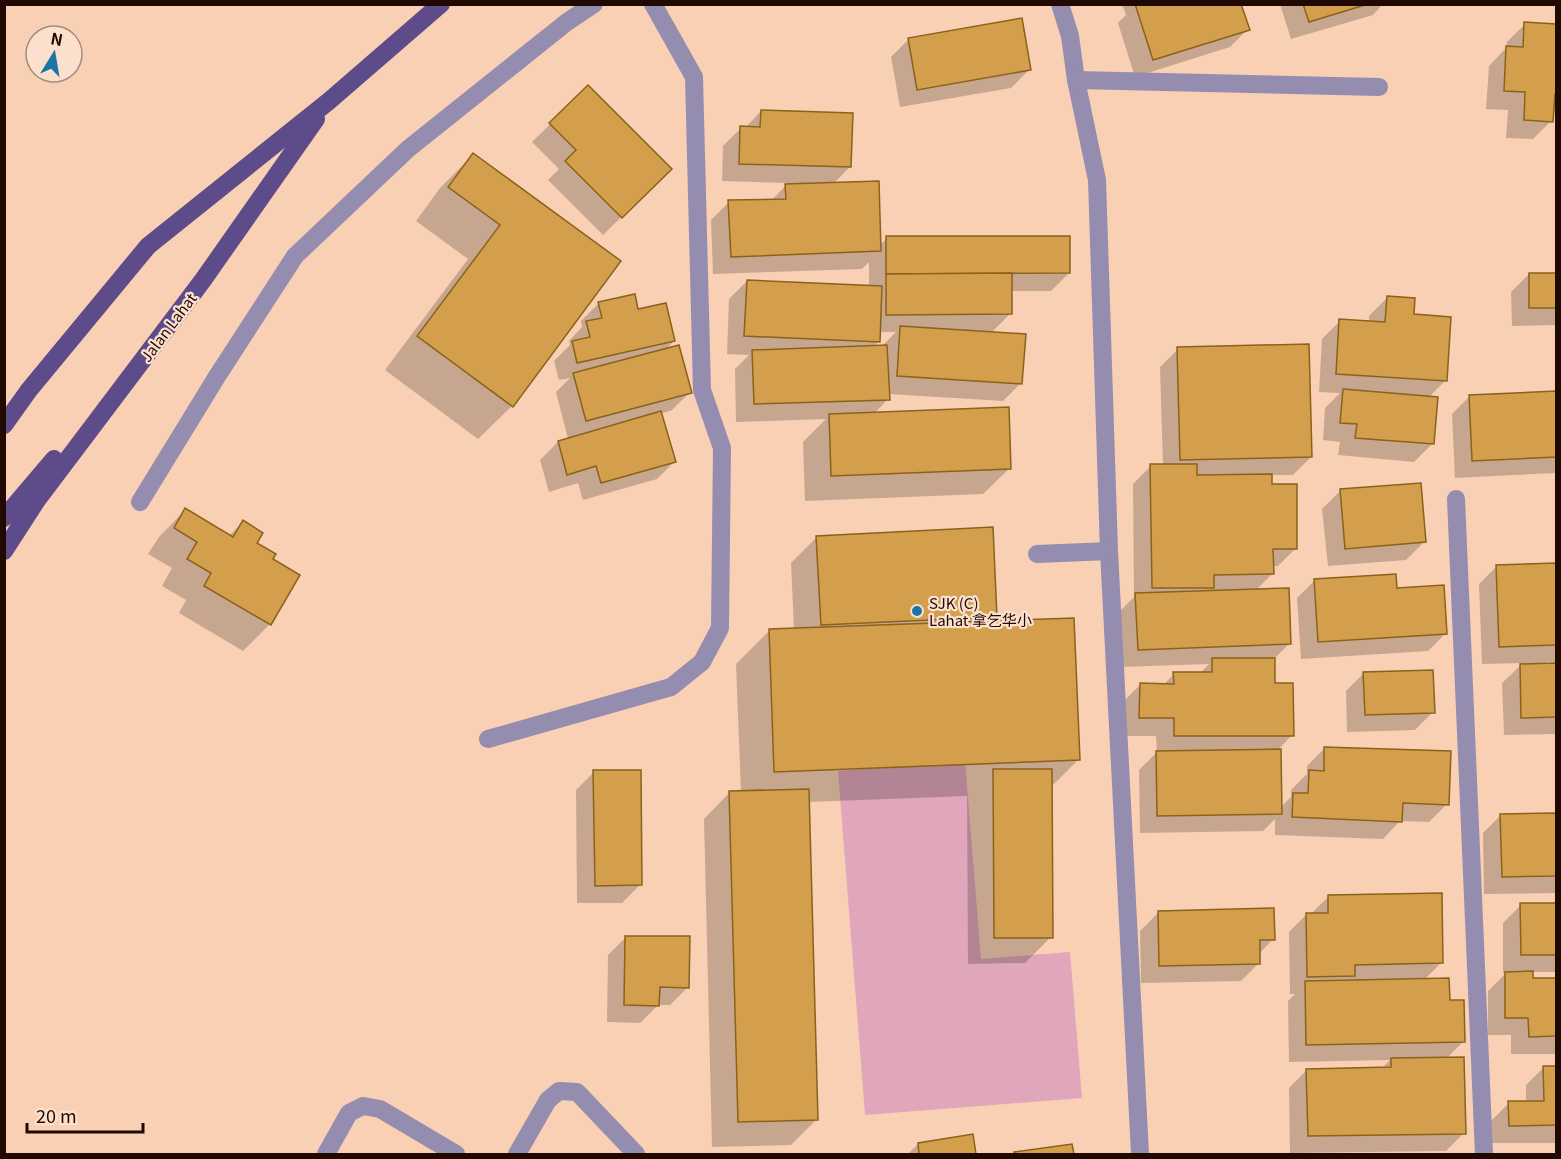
<svg xmlns="http://www.w3.org/2000/svg" width="1561" height="1159" viewBox="0 0 1561 1159" font-family="Georgia,'Noto Sans SC',serif">
<rect width="100%" height="100%" fill="#f9d0b4"/>
<!-- green -->
<path fill="#e0a6bb" d="M 965,761 L 981,959 L 1070,952 L 1082,1098 L 865,1115 L 838,771 Z"/>
<!-- shadow -->
<g fill="#0003" fill-rule="evenodd">
<path d="M 1122,4 L 1240,4 L 1248,29 L 1230,47 L 1135,77 L 1118,23 L 1126,15 Z"/>
<path d="M 1280,4 L 1383,4 L 1373,15 L 1291,39 Z"/>
<path d="M 1525,24 L 1556,26 L 1556,113 L 1552,113 L 1551,121 L 1533,139 L 1506,138 L 1508,110 L 1486,109 L 1489,66 L 1506,48 L 1507,42 Z"/>
<path d="M 909,39 L 1029,70 L 1011,88 L 900,107 L 891,57 Z"/>
<path d="M 588,87 L 670,169 L 603,235 L 548,180 L 559,169 L 532,142 Z"/>
<path d="M 761,111 L 850,167 L 833,184 L 880,245 L 887,238 L 1069,273 L 1051,291 L 1010,291 L 1010,314 L 991,333 L 1021,383 L 1003,401 L 888,394 L 888,399 L 874,414 L 1010,468 L 983,494 L 805,501 L 803,442 L 826,419 L 736,422 L 735,369 L 749,355 L 727,354 L 729,299 L 747,281 L 869,287 L 869,262 L 862,269 L 713,274 L 711,220 L 729,202 L 771,201 L 788,183 L 722,181 L 723,146 L 741,128 L 745,128 ZM 879,332 L 896,332 L 882,346 L 873,347 L 879,341 Z"/>
<path d="M 473,155 L 619,262 L 512,406 L 478,439 L 385,370 L 468,259 L 416,221 L 440,188 Z"/>
<path d="M 1529,274 L 1556,274 L 1556,325 L 1512,326 L 1511,292 Z"/>
<path d="M 1387,298 L 1412,315 L 1446,380 L 1428,398 L 1432,444 L 1414,462 L 1338,455 L 1340,442 L 1323,440 L 1325,408 L 1340,393 L 1319,392 L 1322,339 L 1340,321 L 1369,323 L 1369,316 Z"/>
<path d="M 599,303 L 637,311 L 674,341 L 664,351 L 690,392 L 672,410 L 660,414 L 675,461 L 657,479 L 583,500 L 578,483 L 549,492 L 540,460 L 558,442 L 568,439 L 556,392 L 570,378 L 559,380 L 554,361 L 570,345 L 569,341 L 582,327 L 581,321 Z"/>
<path d="M 1178,349 L 1311,457 L 1293,475 L 1271,475 L 1271,485 L 1296,548 L 1278,566 L 1272,566 L 1272,574 L 1256,590 L 1289,644 L 1273,660 L 1273,684 L 1292,735 L 1277,751 L 1281,807 L 1291,797 L 1291,790 L 1307,774 L 1307,766 L 1325,748 L 1447,804 L 1429,822 L 1400,821 L 1383,839 L 1275,835 L 1275,819 L 1263,831 L 1140,833 L 1139,770 L 1157,752 L 1156,736 L 1122,736 L 1122,703 L 1140,685 L 1163,685 L 1174,674 L 1199,674 L 1209,664 L 1120,667 L 1118,613 L 1134,597 L 1133,484 L 1151,466 L 1163,466 L 1160,367 Z"/>
<path d="M 1556,392 L 1556,473 L 1455,478 L 1452,414 L 1470,396 Z"/>
<path d="M 1340,491 L 1424,542 L 1406,560 L 1328,566 L 1322,509 Z"/>
<path d="M 185,510 L 229,536 L 243,522 L 255,544 L 271,559 L 298,576 L 270,624 L 243,651 L 179,613 L 186,600 L 162,586 L 172,568 L 148,554 L 159,537 Z"/>
<path d="M 817,537 L 995,616 L 989,622 L 1078,760 L 1051,787 L 1051,937 L 1025,963 L 968,964 L 967,796 L 808,802 L 817,1119 L 791,1145 L 712,1147 L 704,819 L 730,792 L 741,792 L 736,664 L 769,631 L 794,630 L 791,563 Z"/>
<path d="M 1556,564 L 1556,662 L 1546,662 L 1546,665 L 1556,665 L 1556,734 L 1504,735 L 1502,683 L 1523,663 L 1482,664 L 1479,584 L 1497,566 Z"/>
<path d="M 1315,580 L 1396,589 L 1446,633 L 1428,651 L 1301,659 L 1297,598 Z"/>
<path d="M 1364,673 L 1433,712 L 1415,730 L 1347,732 L 1346,691 Z"/>
<path d="M 594,772 L 640,885 L 622,903 L 577,903 L 576,790 Z"/>
<path d="M 1556,814 L 1556,893 L 1484,894 L 1483,833 L 1501,815 Z"/>
<path d="M 1328,897 L 1442,962 L 1424,980 L 1448,1002 L 1464,1041 L 1447,1058 L 1464,1133 L 1446,1151 L 1290,1153 L 1289,1088 L 1307,1070 L 1381,1069 L 1390,1060 L 1289,1062 L 1288,1001 L 1295,994 L 1290,994 L 1289,932 L 1307,914 L 1311,914 Z"/>
<path d="M 1521,905 L 1556,905 L 1556,972 L 1531,972 L 1531,979 L 1556,979 L 1556,1054 L 1511,1054 L 1511,1035 L 1488,1035 L 1488,991 L 1506,973 L 1503,973 L 1503,923 Z"/>
<path d="M 1158,913 L 1273,939 L 1259,954 L 1259,963 L 1241,981 L 1141,983 L 1140,931 Z"/>
<path d="M 626,937 L 688,987 L 670,1005 L 658,1005 L 640,1023 L 607,1022 L 608,955 Z"/>
<path d="M 1544,1067 L 1556,1067 L 1556,1143 L 1491,1143 L 1491,1121 L 1509,1103 L 1526,1103 L 1526,1085 Z"/>
<path d="M 971,1136 L 974,1154 L 908,1154 L 918,1144 Z"/>
<path d="M 1071,1146 L 1072,1154 L 1013,1154 L 1014,1153 Z"/>
</g>
<!-- building -->
<g fill="#d49f4d" stroke="#8b621a" stroke-width="1.5">
<path d="M 1135,4 L 1241,4 L 1250,30 L 1153,60 Z"/>
<path d="M 1303,4 L 1368,4 L 1309,22 Z"/>
<path d="M 1022,18 L 1031,70 L 917,90 L 908,38 Z"/>
<path d="M 1524,22 L 1556,24 L 1556,94 L 1555,94 L 1553,122 L 1524,120 L 1525,92 L 1504,91 L 1506,46 L 1523,47 Z"/>
<path d="M 588,85 L 672,169 L 622,218 L 565,161 L 576,150 L 549,123 Z"/>
<path d="M 761,110 L 853,113 L 851,167 L 739,164 L 740,126 L 760,127 Z"/>
<path d="M 473,153 L 621,261 L 513,407 L 417,336 L 500,225 L 448,187 Z"/>
<path d="M 879,181 L 881,251 L 731,257 L 728,200 L 786,199 L 785,184 Z"/>
<path d="M 886,236 L 1070,236 L 1070,273 L 886,274 Z"/>
<path d="M 1012,273 L 1012,314 L 886,315 L 886,274 Z"/>
<rect x="1529" y="273" width="27" height="35"/>
<path d="M 747,280 L 882,286 L 880,342 L 744,336 Z"/>
<path d="M 635,294 L 638,309 L 666,303 L 675,341 L 577,363 L 572,341 L 590,337 L 586,321 L 602,318 L 598,302 Z"/>
<path d="M 1387,296 L 1415,298 L 1414,314 L 1451,317 L 1447,381 L 1336,374 L 1339,319 L 1385,322 Z"/>
<path d="M 900,326 L 1026,334 L 1022,384 L 897,376 Z"/>
<path d="M 1309,344 L 1312,457 L 1180,460 L 1177,347 Z"/>
<path d="M 679,345 L 692,393 L 586,421 L 573,373 Z"/>
<path d="M 887,345 L 890,400 L 754,404 L 752,350 Z"/>
<path d="M 1343,389 L 1438,397 L 1434,444 L 1355,438 L 1357,424 L 1340,423 Z"/>
<path d="M 1556,391 L 1556,457 L 1472,461 L 1469,395 Z"/>
<path d="M 1009,407 L 1011,469 L 831,476 L 829,414 Z"/>
<path d="M 661,411 L 676,462 L 601,483 L 596,466 L 567,475 L 558,441 Z"/>
<path d="M 1150,464 L 1197,464 L 1197,475 L 1272,474 L 1272,484 L 1297,484 L 1297,549 L 1273,549 L 1274,574 L 1214,575 L 1214,588 L 1152,588 Z"/>
<path d="M 1421,483 L 1426,542 L 1345,549 L 1340,489 Z"/>
<path d="M 185,508 L 233,537 L 243,520 L 263,533 L 257,543 L 276,554 L 273,559 L 300,575 L 271,625 L 204,586 L 211,573 L 187,559 L 197,542 L 174,528 Z"/>
<path d="M 993,527 L 997,617 L 821,625 L 816,536 Z"/>
<path d="M 1556,563 L 1556,645 L 1499,647 L 1496,565 Z"/>
<path d="M 1396,574 L 1397,588 L 1444,585 L 1447,634 L 1318,642 L 1314,579 Z"/>
<path d="M 1289,588 L 1291,644 L 1138,650 L 1135,593 Z"/>
<path d="M 1074,618 L 1080,760 L 774,772 L 769,629 Z"/>
<path d="M 1212,658 L 1275,658 L 1275,683 L 1293,683 L 1294,736 L 1174,736 L 1174,718 L 1139,718 L 1140,683 L 1174,684 L 1173,672 L 1212,672 Z"/>
<path d="M 1556,663 L 1556,717 L 1521,718 L 1520,664 Z"/>
<path d="M 1433,670 L 1435,713 L 1365,715 L 1363,672 Z"/>
<path d="M 1324,747 L 1451,751 L 1449,805 L 1403,803 L 1402,822 L 1292,817 L 1293,793 L 1308,793 L 1309,770 L 1324,771 Z"/>
<path d="M 1281,749 L 1282,814 L 1157,816 L 1156,751 Z"/>
<path d="M 993,769 L 1052,769 L 1053,938 L 994,938 Z"/>
<path d="M 593,770 L 641,770 L 642,885 L 595,886 Z"/>
<path d="M 809,789 L 818,1120 L 738,1122 L 729,791 Z"/>
<path d="M 1556,813 L 1556,876 L 1502,877 L 1500,814 Z"/>
<path d="M 1442,893 L 1443,963 L 1355,965 L 1355,976 L 1307,977 L 1306,913 L 1328,913 L 1328,895 Z"/>
<path d="M 1520,903 L 1556,903 L 1556,955 L 1521,955 Z"/>
<path d="M 1274,908 L 1275,940 L 1260,940 L 1260,964 L 1159,966 L 1158,911 Z"/>
<path d="M 625,936 L 690,936 L 689,988 L 660,987 L 659,1006 L 624,1005 Z"/>
<path d="M 1533,971 L 1533,978 L 1556,978 L 1556,1036 L 1529,1037 L 1528,1018 L 1505,1018 L 1505,972 Z"/>
<path d="M 1449,978 L 1450,1000 L 1464,1000 L 1465,1042 L 1306,1045 L 1305,981 Z"/>
<path d="M 1464,1057 L 1466,1134 L 1308,1136 L 1306,1069 L 1391,1067 L 1391,1058 Z"/>
<path d="M 1543,1066 L 1556,1066 L 1556,1125 L 1509,1126 L 1508,1101 L 1544,1101 Z"/>
<path d="M 973,1134 L 976,1154 L 919,1154 L 918,1143 Z"/>
<path d="M 1072,1144 L 1074,1154 L 1014,1154 L 1014,1152 Z"/>
</g>
<g fill="none" stroke-linecap="round" stroke-linejoin="round">
<!-- minor -->
<g stroke="#958db0" stroke-width="18">
<path d="M 1060,4 L 1070,36 L 1076,80 L 1097,180 L 1109,551 L 1140,1154"/>
<path d="M 1076,80 L 1379,87"/>
<path d="M 1456,499 L 1484,1154"/>
<path d="M 140,502 L 216,378 L 295,256 L 408,149 L 567,22 L 594,4"/>
<path d="M 1037,554 L 1109,551"/>
<path d="M 488,739 L 671,687 L 702,662 L 720,628 L 722,448 L 702,390 L 694,77 L 653,4"/>
<path d="M 326,1154 L 349,1113 L 363,1106 L 380,1109 L 456,1154"/>
<path d="M 517,1154 L 548,1100 L 559,1091 L 577,1092 L 636,1154"/>
</g>
<!-- major -->
<g stroke="#5e4c8a" stroke-width="18">
<path d="M 4,425 L 29,390 L 148,246 L 329,101 L 441,4"/>
<path d="M 4,518 L 54,459"/>
<path d="M 4,551 L 37,500 L 203,280 L 316,119"/>
</g>
</g>
<!-- markers -->
<circle fill="#1a77a5" stroke="#fce0ce" stroke-width="2" cx="917" cy="611" r="6"/>
<g text-anchor="middle" dominant-baseline="central" stroke-width="4.5" stroke-linejoin="round" paint-order="stroke">
<!-- street labels -->
<g font-size="15" fill="#200900" stroke="#fce0ce">
<text transform="translate(168 327) rotate(-53)">Jalan Lahat</text>
</g>
<!-- poi labels -->
<g font-size="15" fill="#200900" stroke="#fce0ce" text-anchor="start">
<text x="929" y="602">SJK (C)<tspan x="929" dy="17">Lahat 拿乞华小</tspan></text>
</g>
</g>
<!-- border -->
<rect width="1561" height="1159" fill="none" stroke="#200900" stroke-width="12"/>
<!-- north arrow -->
<g transform="translate(54 54) rotate(11)"><circle r="28" fill="#fce0ce" stroke="#a48a7c" stroke-width="1.5"/>
<path d="M0-4.5L10 22L0 15L-10 22Z" fill="#1a77a5"/>
<text y="-9" font-size="16" font-weight="bold" text-anchor="middle" fill="#200900">N</text>
</g>
<!-- scale -->
<path d="M27 1123v9h116v-9" fill="none" stroke="#200900" stroke-width="3"/>
<text x="36" y="1123" font-size="18" fill="#200900" stroke="#fce0ce" stroke-width="4.5" paint-order="stroke">20 m</text>
</svg>
